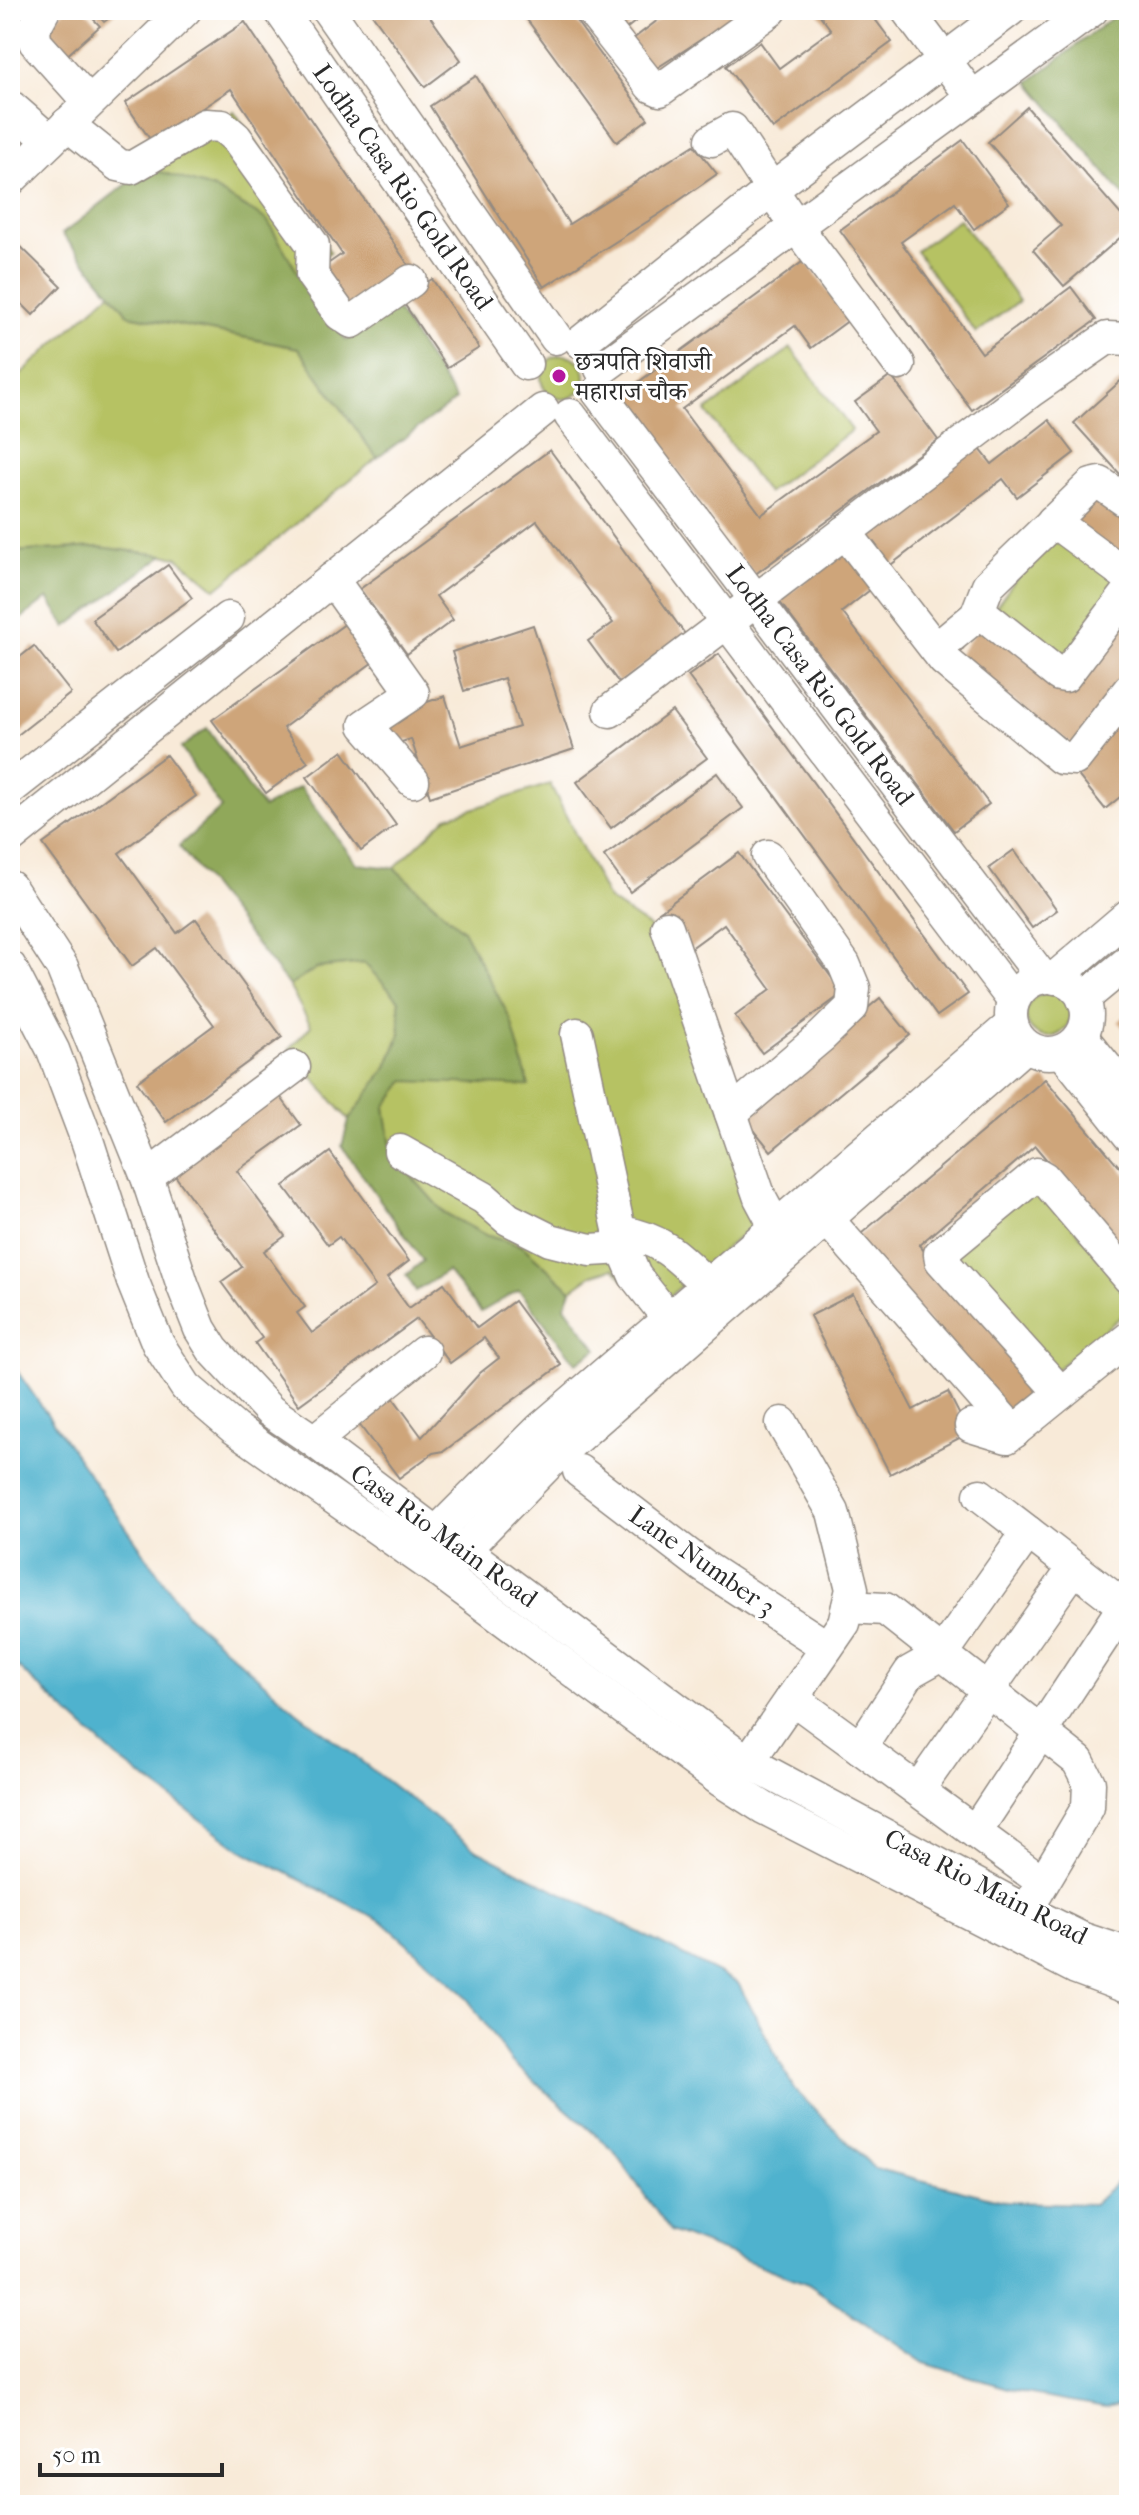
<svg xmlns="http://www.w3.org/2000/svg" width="1139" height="2515" viewBox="0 0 1139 2515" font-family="'IM FELL French Canon','Noto Serif Devanagari',serif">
<rect width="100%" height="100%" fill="#fff"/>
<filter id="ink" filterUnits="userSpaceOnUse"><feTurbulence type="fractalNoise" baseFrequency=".0125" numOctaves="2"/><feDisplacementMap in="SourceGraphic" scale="16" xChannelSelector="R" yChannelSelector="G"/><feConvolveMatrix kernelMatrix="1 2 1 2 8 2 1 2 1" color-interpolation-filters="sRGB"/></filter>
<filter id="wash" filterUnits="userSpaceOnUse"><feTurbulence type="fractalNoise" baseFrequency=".006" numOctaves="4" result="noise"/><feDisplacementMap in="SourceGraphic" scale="32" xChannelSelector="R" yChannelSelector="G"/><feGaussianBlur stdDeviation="1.8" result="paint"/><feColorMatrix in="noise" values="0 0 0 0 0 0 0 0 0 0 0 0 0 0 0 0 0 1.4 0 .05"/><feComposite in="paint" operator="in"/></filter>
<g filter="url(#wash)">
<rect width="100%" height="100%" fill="#f8ead8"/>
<!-- green -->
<g fill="#b6c264" stroke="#707648" stroke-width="2">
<path d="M 234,111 L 330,252 L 298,273 L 152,169 Z"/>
<path d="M 959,219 L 1019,301 L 976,333 L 916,251 Z"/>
<path d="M 111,292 L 129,315 L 298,348 L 377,458 L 216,589 L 177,557 L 98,547 L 10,552 L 10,384 Z"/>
<path d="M 791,348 L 852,430 L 767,493 L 706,411 Z"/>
<circle cx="563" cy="377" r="22"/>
<path d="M 1052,529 L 1128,583 L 1064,667 L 995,608 Z"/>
<path d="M 550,784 L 608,899 L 662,936 L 760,1219 L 652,1311 L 614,1268 L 592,1275 L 571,1290 L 522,1246 L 485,1235 L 443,1212 L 392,1154 L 385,1107 L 405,1081 L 463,930 L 394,868 L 447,817 Z"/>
<path d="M 365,963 L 399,1000 L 400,1035 L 387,1067 L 349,1120 L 289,1049 L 311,1026 L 289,986 L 317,968 Z"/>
<circle cx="1048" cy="1015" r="22"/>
<path d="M 1033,1178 L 1129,1294 L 1129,1310 L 1052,1373 L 948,1248 Z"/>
</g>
<!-- forest -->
<g fill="#90a85a" stroke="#5e6a42" stroke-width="2">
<path d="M 1122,10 L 1129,10 L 1129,202 L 1029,82 Z"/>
<path d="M 152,169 L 214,189 L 267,220 L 298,273 L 346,340 L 397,310 L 456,400 L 377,458 L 298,348 L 129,315 L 62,234 C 92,212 120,186 152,169 Z"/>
<path d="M 98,547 L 164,555 L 66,627 L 48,598 L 10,627 L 10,552 Z"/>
<path d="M 207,728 L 263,808 L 300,787 L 357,864 L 394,868 L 463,930 L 511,1020 L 529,1086 L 405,1081 L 385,1107 L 392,1154 L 443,1212 L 485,1235 L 522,1246 L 571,1290 L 565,1306 L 597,1349 L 576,1363 L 519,1290 L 481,1312 L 447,1271 L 416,1291 L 406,1275 L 423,1261 L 342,1146 L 349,1120 L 387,1067 L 400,1035 L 399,1000 L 364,963 L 317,968 L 289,986 L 179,846 L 221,808 L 181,748 Z"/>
</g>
<!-- water -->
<path fill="#4fb2ce" stroke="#3d6e7c" stroke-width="2" d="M 10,1361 L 188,1616 L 296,1711 L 475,1849 L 738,1983 L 794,2089 L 874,2168 L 1007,2202 L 1094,2204 L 1129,2170 L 1129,2402 L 1106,2407 L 1025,2393 L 924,2363 L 808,2284 L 670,2231 L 613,2150 L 511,2061 L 464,1994 L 382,1921 L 241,1850 L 116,1757 L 10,1660 Z"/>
<g id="blocks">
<!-- building -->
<g fill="#cea57a">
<path d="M 65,10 L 85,10 L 100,26 L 64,58 L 41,32 Z"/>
<path d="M 93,10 L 120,10 L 104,22 Z"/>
<path d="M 369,10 L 425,10 L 461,60 L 425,87 Z"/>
<path d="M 520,10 L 568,10 L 648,119 L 617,142 Z"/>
<path d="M 599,10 L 650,10 L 626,29 L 633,39 L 671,10 L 747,10 L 649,73 Z"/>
<path d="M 816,10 L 868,10 L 892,42 L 773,129 L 726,66 L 760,42 L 779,68 L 831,30 Z"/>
<path d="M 245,22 L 409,266 L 345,309 L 319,270 L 342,254 L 231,89 L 152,142 L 125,103 Z"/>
<path d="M 476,76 L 569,224 L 694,145 L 717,174 L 661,213 L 544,287 L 430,106 Z"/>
<path d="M 1027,107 L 1129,224 L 1129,230 L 1064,286 L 1033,250 L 1061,226 L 988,142 Z"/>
<path d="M 963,140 L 1009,203 L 974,229 L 955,203 L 901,242 L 982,353 L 1071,287 L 1096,320 L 972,410 L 840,230 Z"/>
<path d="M 10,236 L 61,286 L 33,315 L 10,292 Z"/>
<path d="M 805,260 L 849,320 L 811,348 L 795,326 L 682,409 L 761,515 L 876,431 L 855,402 L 891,376 L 938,440 L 754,575 L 621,395 Z"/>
<path d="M 432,279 L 479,348 L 447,368 L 401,299 Z"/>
<path d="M 1126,376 L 1129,380 L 1129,484 L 1074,423 Z"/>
<path d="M 1049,420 L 1074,453 L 1017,497 L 1003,479 L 888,567 L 861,532 L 976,444 L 992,464 Z"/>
<path d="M 550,450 L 685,634 L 619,683 L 588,641 L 613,623 L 537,521 L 436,596 L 453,620 L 407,654 L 360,589 Z"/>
<path d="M 1096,489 L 1129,513 L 1129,567 L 1067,524 Z"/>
<path d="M 847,549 L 875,586 L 842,612 L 989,804 L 954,831 L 779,601 Z"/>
<path d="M 168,565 L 192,598 L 116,653 L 92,619 Z"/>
<path d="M 1129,602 L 1129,675 L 1075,747 L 956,658 L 982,623 L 1065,685 Z"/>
<path d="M 356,616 L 384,654 L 283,728 L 308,762 L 266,793 L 212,720 Z"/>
<path d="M 533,625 L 574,749 L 430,797 L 411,739 L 395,744 L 386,716 L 445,696 L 461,746 L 519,727 L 504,678 L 464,691 L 452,652 Z"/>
<path d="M 34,646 L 71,693 L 10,741 L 10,665 Z"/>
<path d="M 719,654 L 968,994 L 937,1016 L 688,676 Z"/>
<path d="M 1129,699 L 1129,797 L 1125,793 L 1105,809 L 1076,773 Z"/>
<path d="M 672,711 L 707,758 L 611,828 L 577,782 Z"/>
<path d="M 342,751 L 396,825 L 361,851 L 307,777 Z"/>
<path d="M 166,755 L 196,796 L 119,853 L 177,933 L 196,919 L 282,1037 L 166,1122 L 137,1082 L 214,1025 L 157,948 L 132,966 L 43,844 Z"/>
<path d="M 717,773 L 743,808 L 630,892 L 604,856 Z"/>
<path d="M 1014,850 L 1057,910 L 1032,928 L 989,868 Z"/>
<path d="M 739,853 L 843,993 L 762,1053 L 735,1016 L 771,989 L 724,924 L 687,951 L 659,912 Z"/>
<path d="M 880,998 L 910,1035 L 771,1151 L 741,1114 Z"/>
<path d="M 1129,1012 L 1129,1035 L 1118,1022 Z"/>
<path d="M 1045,1079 L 1129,1178 L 1129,1257 L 1035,1146 L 919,1245 L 1043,1390 L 1010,1418 L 856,1238 Z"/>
<path d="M 274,1088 L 301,1125 L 237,1171 L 285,1236 L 264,1251 L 305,1307 L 297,1313 L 312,1333 L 375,1286 L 339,1237 L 328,1245 L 284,1186 L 330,1152 L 409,1261 L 387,1278 L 409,1308 L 444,1283 L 477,1328 L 514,1301 L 561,1365 L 444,1451 L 433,1453 L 399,1478 L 353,1416 L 388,1391 L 422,1437 L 480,1373 L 499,1358 L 484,1338 L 450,1363 L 417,1319 L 299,1405 L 255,1343 L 262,1338 L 221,1282 L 242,1267 L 168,1166 Z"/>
<path d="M 853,1294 L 913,1410 L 948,1392 L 969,1433 L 890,1474 L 810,1316 Z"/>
</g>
</g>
</g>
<g filter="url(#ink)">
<use href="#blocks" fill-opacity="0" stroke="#928a82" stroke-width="2"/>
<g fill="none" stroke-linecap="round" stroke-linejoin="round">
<!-- minor casing -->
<g stroke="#928a82" stroke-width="35">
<g id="minor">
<path d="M 44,10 L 34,28 L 35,42 L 89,102"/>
<path d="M 280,10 L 526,364"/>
<path d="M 328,10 L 556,338"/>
<path d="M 591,10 L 651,86 L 660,90 L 771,10"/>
<path d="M 907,10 L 972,97"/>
<path d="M 10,106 L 50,141"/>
<path d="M 67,124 L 118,165 L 131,168 L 205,125 L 222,126 L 236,138 L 313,245 L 312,275 L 340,314 L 352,322 L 411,281"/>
<path d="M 712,140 L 732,129 L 795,225 L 899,364"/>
<path d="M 10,180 L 185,10"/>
<path d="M 581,342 L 771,190 L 1010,10"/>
<path d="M 601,369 L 1092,10"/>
<path d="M 598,392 L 1042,977"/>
<path d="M 570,415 L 1013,1000"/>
<path d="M 1053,521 L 1129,577"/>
<path d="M 845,532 L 944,660 L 1061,758 L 1075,759 L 1129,690"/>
<path d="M 332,579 L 413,693 L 365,725 L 413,781"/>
<path d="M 979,611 L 1059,675 L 1065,676 L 1129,591"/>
<path d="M 936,649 L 976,616 L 988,585 L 1091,485 L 1100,483 L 1129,503"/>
<path d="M 610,711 L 1032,390 L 1107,338 L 1129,339"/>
<path d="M 10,789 L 228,618"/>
<path d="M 10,838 L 543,410"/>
<path d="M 10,887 L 62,967 L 147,1177 L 183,1286 L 200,1329 L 213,1350 L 270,1411 L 314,1441 L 436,1533 L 464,1550 L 748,1762 L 1026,1911 L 1083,1939 L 1129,1954"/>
<path d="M 667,927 L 760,1198 L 775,1226 L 787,1240"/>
<path d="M 10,967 L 53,1050 L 88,1143 L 133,1282 L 158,1344 L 186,1387 L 234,1428 L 441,1573 L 720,1780 L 764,1808 L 1076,1968 L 1129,1988"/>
<circle cx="1049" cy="1015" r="38"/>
<path d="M 1055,978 L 1129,915"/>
<path d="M 1083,999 L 1129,961"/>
<path d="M 577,1034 L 623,1248 L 635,1276 L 669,1319"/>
<path d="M 1081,1036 L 1129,1095"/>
<path d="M 1062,1051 L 1129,1135"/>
<path d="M 731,1113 L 822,1036 L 852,1007 L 854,988 L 844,964 L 768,856"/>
<path d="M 400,1151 L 484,1198 L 508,1219 L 550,1240 L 590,1250 L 623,1248"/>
<path d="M 147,1177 L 294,1067"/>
<path d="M 827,1219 L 1014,1432"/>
<path d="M 619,1232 C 660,1237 679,1257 707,1285"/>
<path d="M 1061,1393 L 941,1260 L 940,1254 L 1037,1174 L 1044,1178 L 1129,1278"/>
<path d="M 971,1426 L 1007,1437 L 1129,1338"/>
<path d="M 314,1441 L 424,1352"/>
<path d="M 579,1471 L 703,1566 L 827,1647"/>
<path d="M 980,1495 L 1129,1610"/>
<path d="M 421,1548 L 539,1430 L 1011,1025"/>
<path d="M 448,1566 L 557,1455 L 1025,1046"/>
<path d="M 848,1607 L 885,1609 L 1078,1761 L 1089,1783 L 1088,1807 L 1026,1911"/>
<path d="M 792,1698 L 1043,1882"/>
<path d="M 860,1748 L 910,1672 L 942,1654 L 1028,1532"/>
<path d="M 748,1762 L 844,1623 L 852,1589 L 833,1512 L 782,1423"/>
<path d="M 918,1790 L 1074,1568"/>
<path d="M 975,1832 L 1124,1606"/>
</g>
</g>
<!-- minor -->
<use href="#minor" stroke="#fff" stroke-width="32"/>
</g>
</g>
<!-- markers -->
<circle fill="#b5179e" stroke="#fff" stroke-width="3" cx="559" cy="376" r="8"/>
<g text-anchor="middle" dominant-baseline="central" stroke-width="6" stroke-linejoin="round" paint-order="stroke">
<!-- street labels -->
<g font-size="26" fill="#2b2b2b" stroke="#fff">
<text transform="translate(403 187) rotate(55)">Lodha Casa Rio Gold Road</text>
<text transform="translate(820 685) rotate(53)">Lodha Casa Rio Gold Road</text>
<text transform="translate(444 1536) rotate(36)">Casa Rio Main Road</text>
<text transform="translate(702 1561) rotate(35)">Lane Number 3</text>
<text transform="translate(986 1887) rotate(27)">Casa Rio Main Road</text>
</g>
<!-- poi labels -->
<g font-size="26" fill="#2b2b2b" stroke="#fff" text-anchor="start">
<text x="575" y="361">छत्रपति शिवाजी<tspan x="575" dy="30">महाराज चौक</tspan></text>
</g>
</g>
<!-- margin -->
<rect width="1139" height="2515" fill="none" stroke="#fff" stroke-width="40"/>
<!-- scale -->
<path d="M40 2463v12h182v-12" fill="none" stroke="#2b2b2b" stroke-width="4"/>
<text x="52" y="2463" font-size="24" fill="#2b2b2b" stroke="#ffffff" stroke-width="6" paint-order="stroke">50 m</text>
</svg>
